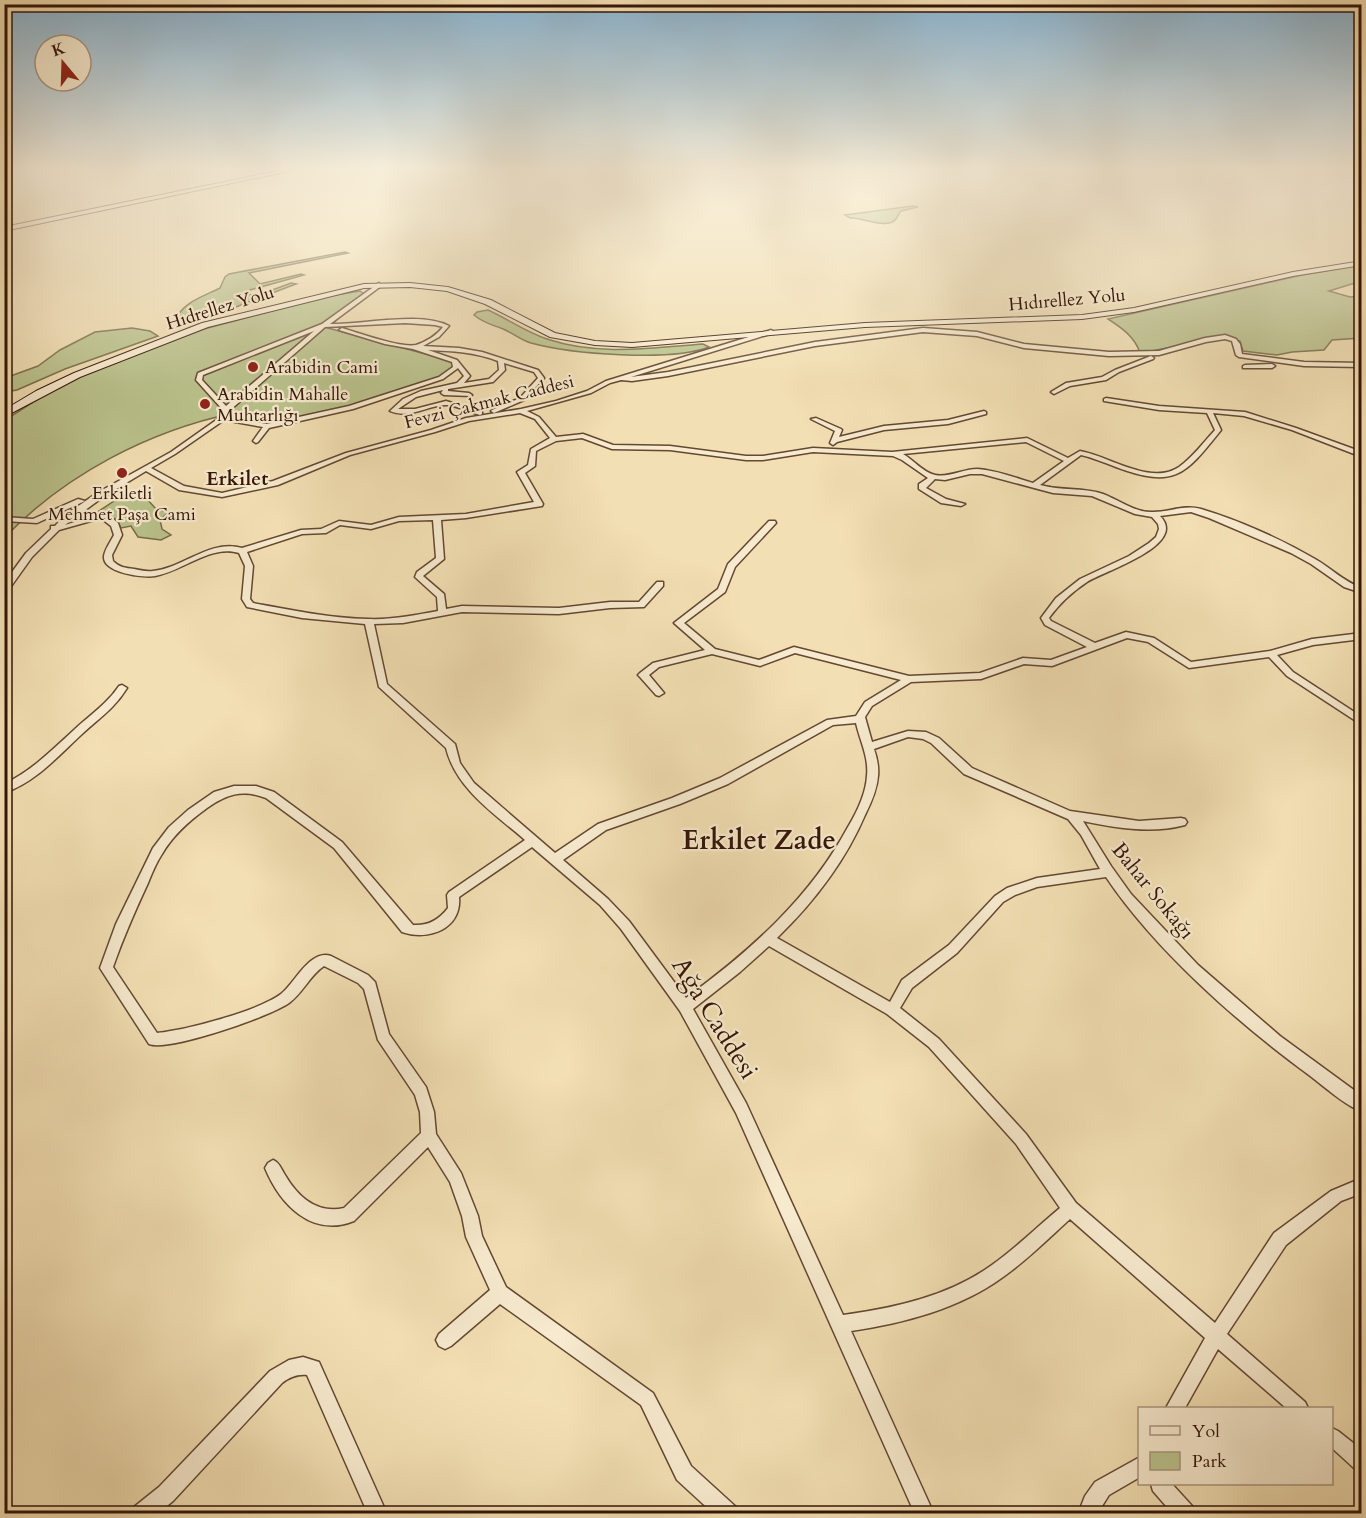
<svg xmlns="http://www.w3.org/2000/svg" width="1366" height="1518" viewBox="0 0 1366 1518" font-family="Cardo,serif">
<rect width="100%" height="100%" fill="#f2dfb3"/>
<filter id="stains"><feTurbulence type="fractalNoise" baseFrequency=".00333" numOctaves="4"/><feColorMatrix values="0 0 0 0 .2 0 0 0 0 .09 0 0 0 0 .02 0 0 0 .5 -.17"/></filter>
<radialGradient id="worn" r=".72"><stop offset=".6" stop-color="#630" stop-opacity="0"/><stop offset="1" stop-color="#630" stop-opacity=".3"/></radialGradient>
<!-- green -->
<g fill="#bac28c" stroke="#776c4a" stroke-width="1.5">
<path d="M 913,206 L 918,207 L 901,211 C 899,213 898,216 896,219 C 887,230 862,217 850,218 L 845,215 Z"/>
<path d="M 345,252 L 348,253 L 249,273 L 260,284 L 301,274 L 304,275 L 250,290 L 248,294 L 256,296 L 291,283 L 296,284 C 275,291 192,328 176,320 C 182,302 205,296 220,288 L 225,277 L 229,274 Z"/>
<path d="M 1361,265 L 1361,283 L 1355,283 L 1329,291 L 1350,297 L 1361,296 L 1361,338 L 1332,340 L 1324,350 L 1292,352 L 1277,355 L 1243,351 L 1240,341 L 1227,337 L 1140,353 C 1135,337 1122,328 1108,319 L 1302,275 Z"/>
<path d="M 360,291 L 364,294 L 328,328 L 448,360 L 457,366 L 451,374 L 356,407 L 266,425 L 236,418 L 234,413 C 149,431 66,474 5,537 L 5,420 L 49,392 L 78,377 L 204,329 L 324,297 Z"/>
<path d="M 488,310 C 508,319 526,332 547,339 C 597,356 651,348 703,344 L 709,347 C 671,362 571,354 531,343 C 521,340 513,333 503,329 C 491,324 485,324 474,315 L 477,312 Z"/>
<path d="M 132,328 L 150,331 L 158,336 L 65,369 L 17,390 L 5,392 L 5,378 L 38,366 L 60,350 L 95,332 Z"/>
<path d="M 129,491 L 147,499 L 157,510 L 170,511 L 160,520 L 162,529 L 171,535 L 161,540 L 138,537 L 131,526 L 121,528 L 116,519 L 96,513 Z"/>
</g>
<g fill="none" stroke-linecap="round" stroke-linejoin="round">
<!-- street casing -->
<g stroke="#644832" stroke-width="3">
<g id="street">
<path d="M 379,283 L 381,286 L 330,324 C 362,325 421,311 449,326 L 439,337 L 423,346 L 459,348 L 482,352 L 538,370 L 544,378 L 524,400 L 494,413 L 491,411 L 492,410 L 520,398 L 538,378 L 534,372 L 504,363 L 505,370 L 493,382 L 448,389 L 448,391 L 469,393 L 472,395 L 471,396 L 444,395 L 441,393 L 443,390 L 416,397 L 398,409 L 415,409 L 446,401 L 482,412 L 482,414 L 480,415 C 470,412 458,406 447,405 C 430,404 409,420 390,411 L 403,399 L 421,391 L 457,383 L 464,376 L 458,368 L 443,379 L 353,409 L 269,428 L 258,442 L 256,443 L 253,441 L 263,427 L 224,420 L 175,454 L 151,468 L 184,486 L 222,493 L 273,481 L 346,453 L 431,430 L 466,418 L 521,409 L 556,401 L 587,391 L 606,381 L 771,330 L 773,331 L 773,333 L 631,377 L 668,372 L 815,342 L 923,328 L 977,332 L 1024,344 L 1109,352 L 1159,351 L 1205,338 L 1225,335 L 1236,339 L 1240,344 L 1242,354 L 1304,362 L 1362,363 L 1362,367 L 1304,366 L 1239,357 L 1236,355 L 1232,341 L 1225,339 L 1206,342 L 1159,355 L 1109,356 L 1024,348 L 977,336 L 923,332 L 815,346 L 668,376 L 632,381 L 621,380 L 610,383 L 591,393 L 527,411 L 539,417 L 556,437 L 583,434 L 613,445 L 670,446 L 746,456 L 763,456 L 813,448 L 892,452 L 1027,438 L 1068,458 L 1080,451 C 1109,456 1151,486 1179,467 C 1193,457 1203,443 1215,430 L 1207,413 L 1159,410 L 1104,401 L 1104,399 L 1106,398 L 1159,406 L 1245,412 L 1296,428 L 1362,452 L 1362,457 L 1292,430 L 1244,416 L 1213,413 L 1221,430 C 1185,475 1175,489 1116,467 C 1105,463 1094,458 1081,455 L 1040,485 C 1061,491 1083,487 1103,494 C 1119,500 1134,512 1151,512 C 1168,513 1183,504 1201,509 C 1238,520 1281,539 1315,559 C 1331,568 1344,582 1362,588 L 1362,593 L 1344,587 L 1311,564 L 1291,553 L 1209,518 L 1191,512 L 1160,516 C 1189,545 1104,571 1087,582 C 1072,592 1059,604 1049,618 L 1051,621 L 1095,643 L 1126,632 L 1154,638 L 1191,662 L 1270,651 L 1312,639 L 1362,633 L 1362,639 L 1313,645 L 1277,655 L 1293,672 L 1362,717 L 1362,725 L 1287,676 L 1269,657 L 1189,668 L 1148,642 L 1127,638 L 1052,666 L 1024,664 L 981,679 L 911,682 L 872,706 L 865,717 L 872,742 L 908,731 L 926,732 L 939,738 L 972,768 L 1070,811 L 1139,821 L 1181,818 L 1185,819 L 1187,822 L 1185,825 C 1152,834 1116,828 1083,821 L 1111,866 L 1131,894 L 1198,965 L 1280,1036 L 1362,1096 L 1362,1112 C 1343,1104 1325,1087 1309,1075 C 1238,1023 1155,950 1106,877 L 1037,887 L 1015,895 L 1003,902 L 957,953 L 912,988 L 900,1008 L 939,1039 L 1026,1134 L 1076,1203 L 1215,1323 L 1274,1233 L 1331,1191 L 1362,1178 L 1362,1193 L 1341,1201 L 1286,1245 L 1227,1334 L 1305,1402 L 1308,1408 L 1286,1408 L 1218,1349 L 1185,1408 L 1166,1408 L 1205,1338 L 1070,1219 C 1048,1239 1027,1260 1003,1277 C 959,1309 904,1323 851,1331 L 934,1514 L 915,1514 L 736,1113 L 680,1011 L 621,929 L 600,905 L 532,847 L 459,897 C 462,929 428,941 402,932 L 334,848 L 266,798 C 242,789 227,794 207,808 C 189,821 173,835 162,854 C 156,863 152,873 148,883 C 135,911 123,938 113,967 L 157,1033 C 187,1030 258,1011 281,994 C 295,983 310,949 331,956 L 368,975 L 375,982 L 389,1034 L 426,1087 L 434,1112 L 436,1134 L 461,1173 L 478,1216 L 482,1236 L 506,1287 L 653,1393 L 691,1466 L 736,1507 L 738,1514 L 714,1514 L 677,1480 L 641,1405 L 500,1304 L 451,1346 L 445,1349 L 439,1346 L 436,1340 L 439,1334 L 490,1290 L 466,1237 L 462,1216 L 450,1182 L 428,1147 L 354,1221 C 311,1238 280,1204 265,1168 L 268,1163 L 273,1160 C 280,1163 281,1169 285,1175 C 298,1197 317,1214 344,1208 L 421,1133 L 420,1112 L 415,1095 L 378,1040 L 364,989 L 358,983 L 324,966 C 310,975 303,993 289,1003 C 271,1016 169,1052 149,1044 L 100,968 L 116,924 L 153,848 L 169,827 L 188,810 L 214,792 L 234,786 L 256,786 L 274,792 L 342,842 L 413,925 C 428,926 439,920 448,908 L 447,895 L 449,892 L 525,840 C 495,814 456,789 446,748 L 379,687 L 365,624 L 302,618 L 247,607 L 242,599 L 245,566 L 239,553 C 211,544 183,571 155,576 C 144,578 102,573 104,556 C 105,549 111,541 114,535 L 111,526 L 102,519 L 98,519 L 59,530 L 32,557 L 7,592 L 4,592 L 4,583 L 26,553 L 51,529 L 51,526 L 55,526 L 64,516 L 97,493 L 171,452 L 222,416 L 223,410 L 196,380 L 198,373 L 322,324 ZM 405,323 L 435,325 L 443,327 C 437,335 426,342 416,345 C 400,348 359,333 342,328 L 339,330 L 385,344 L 413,349 L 452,362 L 453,367 L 439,377 L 349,406 L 267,424 L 226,417 L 229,411 L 325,327 ZM 314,331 L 226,406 L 202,380 L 203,375 ZM 428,350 C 452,351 475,352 498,361 L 499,370 L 489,379 L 464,383 L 470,376 L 457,360 ZM 520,413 L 535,419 L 550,438 L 531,449 L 528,465 L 517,472 L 534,502 L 466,514 L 399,517 L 371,525 L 339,521 L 321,529 L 301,530 L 242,548 C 209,539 184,568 153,571 C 146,572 140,570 134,569 C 125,568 119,567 113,561 L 112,555 L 122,535 L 118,523 L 107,514 L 97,515 L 65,525 L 103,497 L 146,471 L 179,490 L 222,497 L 278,485 L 350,455 L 435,432 L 469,421 ZM 582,438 L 612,449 L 670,450 L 746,460 L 763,460 L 813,452 L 893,456 L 902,460 L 928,478 L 919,484 L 919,489 L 941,503 L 961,506 L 965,504 L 946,499 L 926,488 L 935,479 L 945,480 L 970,474 L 982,474 L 1053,493 L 1092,496 L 1135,514 L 1152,517 L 1158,524 L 1159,529 L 1156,537 L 1149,543 L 1129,556 L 1080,579 L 1056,598 L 1041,618 L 1045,625 L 1087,647 L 1051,660 L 1023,658 L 980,673 L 909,676 L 794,647 L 759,660 L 715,649 L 684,623 L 725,592 L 735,567 L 776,523 L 775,521 L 769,521 L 728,564 L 718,589 L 674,623 L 705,650 L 653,663 L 640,673 L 638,675 L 640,677 L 656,695 L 659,696 L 664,693 L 649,675 L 659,667 L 712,654 L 760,666 L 795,653 L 901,680 L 865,702 L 856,716 L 827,720 L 720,778 L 672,798 L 598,824 L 555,853 L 474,783 L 460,763 L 455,744 L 387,684 L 374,624 L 403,623 L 462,612 L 559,614 L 610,608 L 644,607 L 663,586 L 663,582 L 657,582 L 639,602 L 610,602 L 559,608 L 462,606 L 446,609 L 444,594 L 423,576 L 444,559 L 441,520 L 466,518 L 542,506 L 543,504 L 525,473 L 535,466 L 536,451 L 556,441 ZM 1026,442 L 1064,461 L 1033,483 C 1016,478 996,470 977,469 C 963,469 949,478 935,475 C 922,472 914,460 903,454 ZM 433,520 L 436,558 L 417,572 L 415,577 L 437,597 L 438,611 C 415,615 392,620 368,619 C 330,618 291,610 253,603 L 250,599 L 253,566 L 247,552 L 302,534 L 326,533 L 340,525 L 371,529 L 399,521 ZM 856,723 C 860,741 869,757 867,776 C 866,793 857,812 848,827 C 810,898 750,951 686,998 L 629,921 L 608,899 L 563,860 L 606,830 L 680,804 L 728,784 L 833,725 ZM 908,737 L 923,739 L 931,743 L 964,774 L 1068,819 L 1081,835 L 1100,869 L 1037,878 L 1007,888 L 995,896 L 949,945 L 902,980 L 890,1002 L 777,938 C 813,903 845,862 865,815 C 871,803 877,790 878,776 C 879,767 877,758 874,749 ZM 769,946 L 887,1014 L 929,1047 L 1016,1144 L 1060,1208 C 1037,1227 1016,1248 992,1265 C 949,1296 895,1308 843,1315 L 746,1103 L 693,1009 L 740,972 Z"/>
<path d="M 1151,356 L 1154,358 L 1153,359 L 1119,372 L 1106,380 L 1070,386 L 1054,394 L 1051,392 L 1066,383 L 1102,377 L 1115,370 Z"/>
<path d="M 1245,365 L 1272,364 L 1275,366 L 1272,368 L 1243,368 L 1243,366 Z"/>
<path d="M 984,411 L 986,412 L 986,414 L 948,424 L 884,430 L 837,442 L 833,445 L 830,443 L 835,431 L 811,419 L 816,418 L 841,429 L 842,430 L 839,437 L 884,426 L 948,420 Z"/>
<path d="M 78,499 L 85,501 L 37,523 L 4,521 L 4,517 L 33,519 Z"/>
<path d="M 122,685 L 127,688 C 115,708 98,719 82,734 C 58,756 36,782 4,793 L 4,784 C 32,771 53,749 75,729 C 90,715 107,704 119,686 Z"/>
<path d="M 303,1357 L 319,1362 L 387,1514 L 368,1514 L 307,1375 C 297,1374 290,1377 282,1383 L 173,1501 L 157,1514 L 132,1514 L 134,1507 L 159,1487 L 270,1371 L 289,1360 Z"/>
<path d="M 1332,1428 L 1338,1431 L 1362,1450 L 1362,1471 L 1355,1469 L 1332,1448 Z"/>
<path d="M 1140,1457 L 1140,1477 L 1109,1495 L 1097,1514 L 1078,1514 L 1085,1496 L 1095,1482 Z"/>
<path d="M 1151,1484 L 1172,1484 L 1193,1507 L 1195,1514 L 1173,1514 L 1153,1491 Z"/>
</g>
</g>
<!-- secondary casing -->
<g stroke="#341507" stroke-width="2">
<g id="secondary">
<path d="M 283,170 L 294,170 L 4,231 L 4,227 Z"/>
<path d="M 1362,261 L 1362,265 L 1293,276 L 1134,312 L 1082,319 L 865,327 L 632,347 L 595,345 L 550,337 L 485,304 L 447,291 L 410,287 L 364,288 L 208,327 L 80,377 L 4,417 L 4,410 L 36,391 L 74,373 L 202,323 L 364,284 L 410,283 L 448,287 L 491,300 L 555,333 L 595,341 L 632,343 L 865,323 L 1082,315 L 1134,308 L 1293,272 Z"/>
</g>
</g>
<!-- street -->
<use href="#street" fill="#f7eace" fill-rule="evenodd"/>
<!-- secondary -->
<use href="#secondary" fill="#f7eace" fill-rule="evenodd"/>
</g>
<!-- sky -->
<linearGradient id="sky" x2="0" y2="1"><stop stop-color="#8ab6d4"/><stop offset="0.44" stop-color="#f9f1dd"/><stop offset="1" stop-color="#f9f1dd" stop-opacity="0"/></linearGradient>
<rect width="1366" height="383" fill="url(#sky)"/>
<!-- markers -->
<g fill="#8f2418" stroke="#f7eace" stroke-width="2">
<circle cx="253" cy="367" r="6"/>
<circle cx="205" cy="404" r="6"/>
<circle cx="122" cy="473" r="6"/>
</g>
<g text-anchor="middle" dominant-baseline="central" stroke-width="4.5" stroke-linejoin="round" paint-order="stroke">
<!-- far-street labels -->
<g font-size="18" fill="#341507" stroke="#f7eace">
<text transform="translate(1067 300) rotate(-5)">Hıdırellez Yolu</text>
<text transform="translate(220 308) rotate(-17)">Hıdrellez Yolu</text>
<text transform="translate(489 402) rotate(-14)">Fevzi Çakmak Caddesi</text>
</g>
<!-- far-poi labels -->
<g font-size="18" fill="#341507" stroke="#f7eace" text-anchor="start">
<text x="265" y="367">Arabidin Cami</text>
<text x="217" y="394">Arabidin Mahalle<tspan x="217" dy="21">Muhtarlığı</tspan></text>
<text x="122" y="493" text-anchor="middle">Erkiletli<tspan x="122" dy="21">Mehmet Paşa Cami</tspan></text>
</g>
<!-- far-quarter labels -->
<g font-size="20" font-weight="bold" fill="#341507" stroke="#f7eace">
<text x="237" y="478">Erkilet</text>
</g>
<!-- street labels -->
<g font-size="21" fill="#341507" stroke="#f7eace">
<text transform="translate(1153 891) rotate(51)">Bahar Sokağı</text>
</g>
<!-- near-street labels -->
<g font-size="26" fill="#341507" stroke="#f7eace">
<text transform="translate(715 1018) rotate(58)">Ağa Caddesi</text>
</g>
<!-- district labels -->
<g font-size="27" font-weight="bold" fill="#341507" stroke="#f7eace">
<text x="759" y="840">Erkilet Zade</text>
</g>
</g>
<!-- margin -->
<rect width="1366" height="1518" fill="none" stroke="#f2dfb3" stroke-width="24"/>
<rect x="6" y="6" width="1354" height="1506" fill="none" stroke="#341507" stroke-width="3"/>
<rect x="12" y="12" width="1342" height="1494" fill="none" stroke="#341507" stroke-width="1.5"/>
<!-- legend -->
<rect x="1138" y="1407" width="195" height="78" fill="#f7eace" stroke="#a9957e" stroke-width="1.5"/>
<rect x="1150" y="1426" width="30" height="9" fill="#f7eace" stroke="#a9957e" stroke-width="1.5"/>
<text x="1192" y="1437" font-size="18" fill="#341507">Yol</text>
<rect x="1150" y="1452" width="30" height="18" fill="#bac28c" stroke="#a9957e" stroke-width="1.5"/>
<text x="1192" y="1467" font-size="18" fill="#341507">Park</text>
<!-- north arrow -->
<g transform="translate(63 63) rotate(341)"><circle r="28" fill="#f7eace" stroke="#a9957e" stroke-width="1.5"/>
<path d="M0-4.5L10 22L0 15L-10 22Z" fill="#8f2418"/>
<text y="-9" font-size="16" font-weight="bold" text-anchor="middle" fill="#341507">K</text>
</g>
<rect width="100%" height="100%" filter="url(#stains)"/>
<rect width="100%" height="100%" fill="url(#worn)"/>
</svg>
